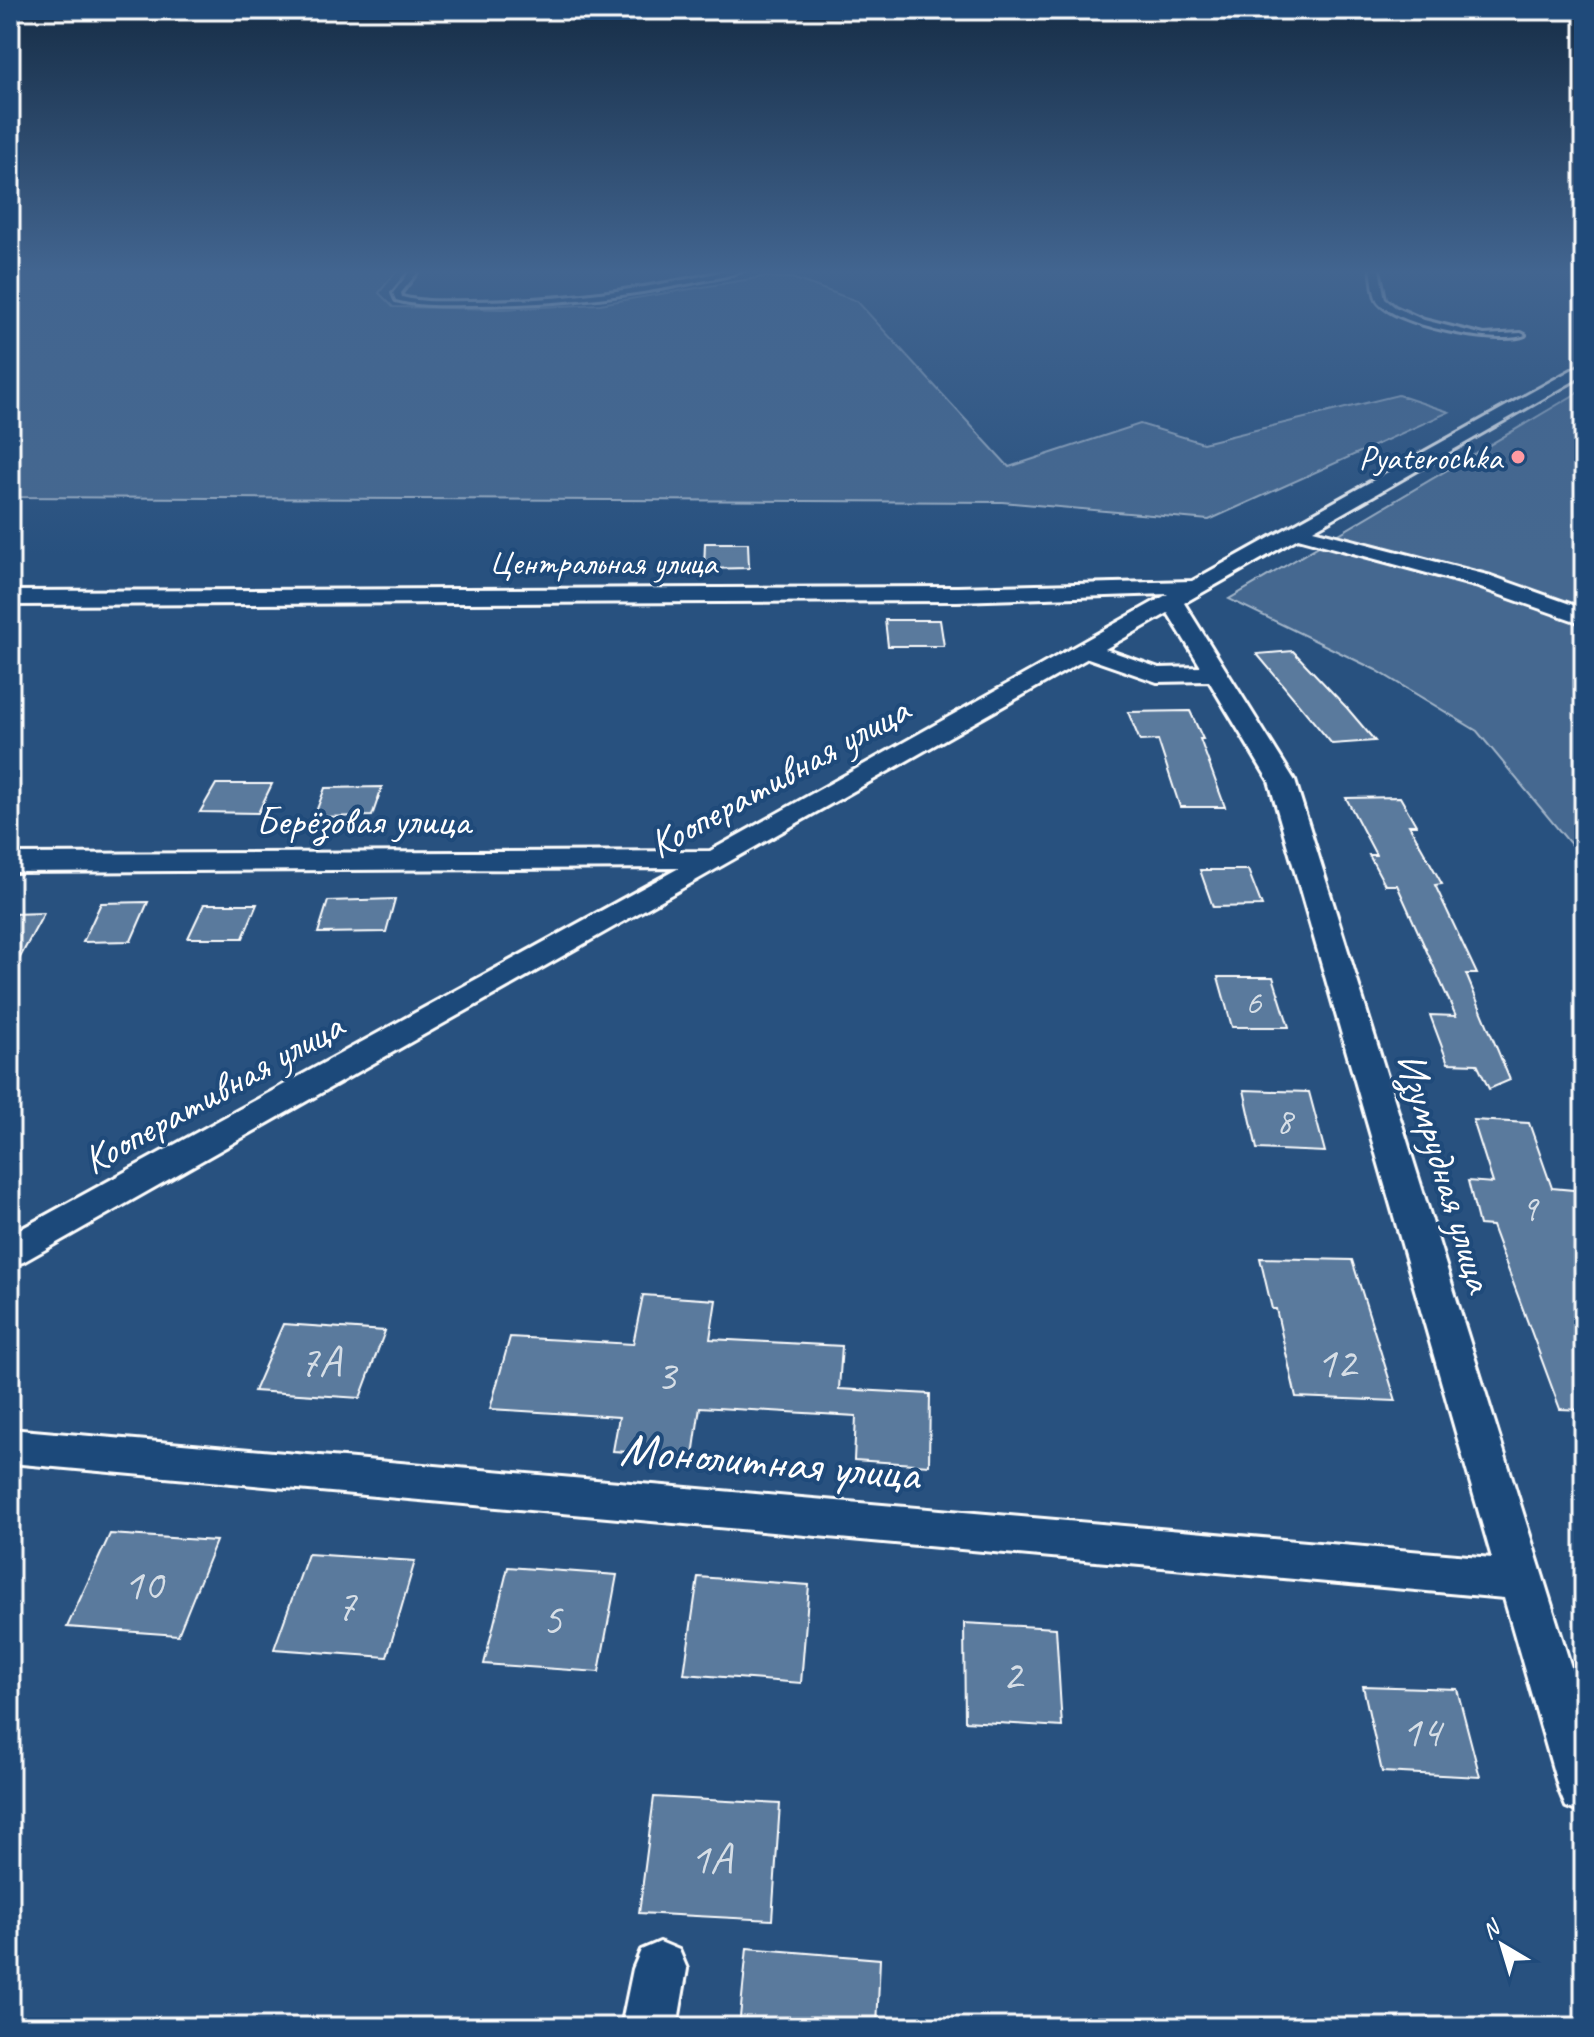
<svg xmlns="http://www.w3.org/2000/svg" width="1594" height="2037" viewBox="0 0 1594 2037" font-family="Caveat,sans-serif">
<rect width="100%" height="100%" fill="#28517f"/>
<filter id="ink" filterUnits="userSpaceOnUse"><feTurbulence type="fractalNoise" baseFrequency=".0125" numOctaves="2"/><feDisplacementMap in="SourceGraphic" scale="16" xChannelSelector="R" yChannelSelector="G"/><feConvolveMatrix kernelMatrix="1 2 1 2 8 2 1 2 1" color-interpolation-filters="sRGB"/></filter>
<g filter="url(#ink)">
<!-- green -->
<g fill="#446890" stroke="#a2b4c8" stroke-width="2">
<path d="M 10,269 L 398,269 L 379,293 L 393,307 L 502,309 L 600,304 L 763,277 L 792,278 L 857,301 L 1009,467 L 1140,424 L 1203,443 L 1398,395 L 1449,412 L 1209,520 L 1002,502 L 10,497 Z"/>
<path d="M 1584,389 L 1584,870 L 1573,847 L 1477,731 L 1376,670 L 1229,599 Z"/>
</g>
<!-- building -->
<g fill="#5a7a9d" stroke="#fff" stroke-width="2">
<path d="M 705,543 L 748,543 L 749,568 L 704,569 Z"/>
<path d="M 885,620 L 940,620 L 944,646 L 888,646 Z"/>
<path d="M 1293,651 L 1347,708 L 1375,741 L 1332,744 L 1257,654 Z"/>
<path d="M 1190,711 L 1203,739 L 1200,739 L 1225,807 L 1180,807 L 1158,740 L 1140,741 L 1128,712 Z"/>
<path d="M 216,784 L 272,784 L 258,813 L 200,812 Z"/>
<path d="M 382,787 L 372,816 L 314,817 L 325,788 Z"/>
<path d="M 1400,797 L 1416,825 L 1409,825 L 1442,884 L 1435,885 L 1477,974 L 1466,974 L 1510,1080 L 1489,1089 L 1477,1064 L 1448,1063 L 1430,1015 L 1456,1016 L 1397,885 L 1385,885 L 1369,855 L 1376,855 L 1346,798 Z"/>
<path d="M 1200,870 L 1248,870 L 1262,906 L 1213,907 Z"/>
<path d="M 395,899 L 386,932 L 318,933 L 328,901 Z"/>
<path d="M 148,902 L 131,941 L 83,942 L 101,903 Z"/>
<path d="M 204,904 L 257,904 L 243,938 L 188,938 Z"/>
<path d="M 44,913 L 10,976 L 10,914 Z"/>
<path d="M 1218,977 L 1273,977 L 1289,1027 L 1232,1027 Z"/>
<path d="M 1244,1090 L 1309,1092 L 1325,1152 L 1257,1149 Z"/>
<path d="M 1473,1120 L 1529,1123 L 1552,1188 L 1584,1191 L 1584,1410 L 1560,1409 L 1492,1226 L 1479,1225 L 1468,1181 L 1493,1183 Z"/>
<path d="M 1260,1258 L 1352,1260 L 1396,1401 L 1296,1397 L 1276,1309 L 1272,1309 Z"/>
<path d="M 643,1295 L 716,1300 L 710,1339 L 842,1346 L 839,1389 L 930,1394 L 929,1465 L 854,1460 L 856,1416 L 700,1407 L 693,1456 L 613,1451 L 619,1417 L 490,1409 L 510,1337 L 633,1344 Z"/>
<path d="M 283,1324 L 385,1331 L 360,1398 L 254,1391 Z"/>
<path d="M 110,1534 L 216,1541 L 178,1635 L 67,1627 Z"/>
<path d="M 308,1554 L 415,1561 L 387,1657 L 274,1649 Z"/>
<path d="M 508,1567 L 617,1575 L 599,1672 L 484,1664 Z"/>
<path d="M 698,1577 L 809,1585 L 801,1683 L 684,1674 Z"/>
<path d="M 964,1623 L 1056,1628 L 1062,1727 L 965,1721 Z"/>
<path d="M 1363,1686 L 1457,1689 L 1480,1777 L 1382,1772 Z"/>
<path d="M 654,1797 L 780,1804 L 772,1920 L 639,1913 Z"/>
<path d="M 747,1948 L 880,1959 L 877,2027 L 739,2027 Z"/>
</g>
<g fill="none" stroke-linecap="round" stroke-linejoin="round">
<!-- service casing -->
<g stroke="#fff" stroke-width="6">
<g id="service">
<path d="M 412,269 L 420,269 L 401,293 L 402,297 C 424,303 447,301 470,301 C 559,301 646,290 733,269 L 746,269 C 730,277 709,279 692,283 C 619,298 545,305 470,305 C 445,305 421,307 396,300 L 393,293 Z"/>
<path d="M 1371,269 L 1379,269 L 1385,299 L 1395,307 L 1424,320 L 1484,335 L 1521,333 L 1525,335 C 1500,346 1391,325 1377,300 C 1373,292 1373,278 1371,269 Z"/>
</g>
</g>
<!-- minor casing -->
<g stroke="#fff" stroke-width="6">
<g id="minor">
<path d="M 1584,363 L 1584,375 L 1313,530 L 1491,576 L 1584,609 L 1584,624 L 1475,586 L 1298,538 L 1184,603 L 1295,781 L 1584,1709 L 1584,1814 L 1566,1807 L 1559,1790 L 1504,1598 L 10,1463 L 10,1429 L 1492,1558 L 1269,781 L 1209,681 L 1157,682 L 1088,658 L 23,1262 L 10,1266 L 10,1235 L 679,868 L 10,872 L 10,854 L 710,851 L 1168,594 L 957,601 L 10,605 L 10,591 L 957,587 L 1192,581 ZM 1168,613 L 1201,667 L 1159,668 L 1105,649 Z"/>
<path d="M 660,1942 L 679,1950 L 687,1969 L 677,2027 L 621,2027 L 633,1969 L 641,1950 Z"/>
</g>
</g>
<!-- service -->
<use href="#service" fill="#1f4a7a" fill-rule="evenodd"/>
<!-- minor -->
<use href="#minor" fill="#1f4a7a" fill-rule="evenodd"/>
</g>
</g>
<!-- sky -->
<linearGradient id="sky" x2="0" y2="1"><stop stop-color="#162d46"/><stop offset="0.49" stop-color="#426590"/><stop offset="1" stop-color="#426590" stop-opacity="0"/></linearGradient>
<rect width="1594" height="554" fill="url(#sky)"/>
<!-- markers -->
<circle fill="#ff9aa2" stroke="#1f4a7a" stroke-width="3" cx="1518" cy="457" r="8"/>
<g text-anchor="middle" dominant-baseline="central" stroke-width="8" stroke-linejoin="round" paint-order="stroke">
<!-- far-poi labels -->
<g font-size="34" fill="#fff" stroke="#1f4a7a" text-anchor="end">
<text x="1502" y="457">Pyaterochka</text>
</g>
<!-- far-street labels -->
<g font-size="34" fill="#fff" stroke="#1f4a7a">
<text x="603" y="562">Центральная улица</text>
</g>
<!-- number labels -->
<g font-size="36" fill="#d6dee6">
<text x="1253" y="1002">6</text>
<text x="1284" y="1121">8</text>
<text x="1529" y="1208">9</text>
</g>
<!-- street labels -->
<g font-size="40" fill="#fff" stroke="#1f4a7a">
<text transform="translate(779 777) rotate(-29)">Кооперативная улица</text>
<text x="363" y="821">Берёзовая улица</text>
<text transform="translate(213 1093) rotate(-29)">Кооперативная улица</text>
<text transform="translate(1445 1172) rotate(73)">Изумрудная улица</text>
</g>
<!-- near-number labels -->
<g font-size="44" fill="#d6dee6">
<text x="320" y="1361">7А</text>
<text x="1336" y="1362">12</text>
<text x="666" y="1375">3</text>
<text x="143" y="1584">10</text>
<text x="346" y="1605">7</text>
<text x="552" y="1619">5</text>
<text x="1012" y="1674">2</text>
<text x="1421" y="1731">14</text>
<text x="711" y="1858">1А</text>
</g>
<!-- near-street labels -->
<g font-size="48" fill="#fff" stroke="#1f4a7a">
<text transform="translate(770 1461) rotate(5)">Монолитная улица</text>
</g>
</g>
<!-- margin -->
<rect width="1594" height="2037" fill="none" stroke="#1f4a7a" stroke-width="40"/>
<rect x="20" y="20" width="1554" height="1997" fill="none" stroke="#fff" stroke-width="3" filter="url(#ink)"/>
<!-- north arrow -->
<g transform="translate(1502 1945) rotate(322)" stroke="#1f4a7a" stroke-width="6" paint-order="stroke">
<path d="M0-6L14 30L0 20L-14 30Z" fill="#ffffff"/>
<text y="-12" font-size="22" font-weight="bold" text-anchor="middle" fill="#ffffff">N</text>
</g>
</svg>
